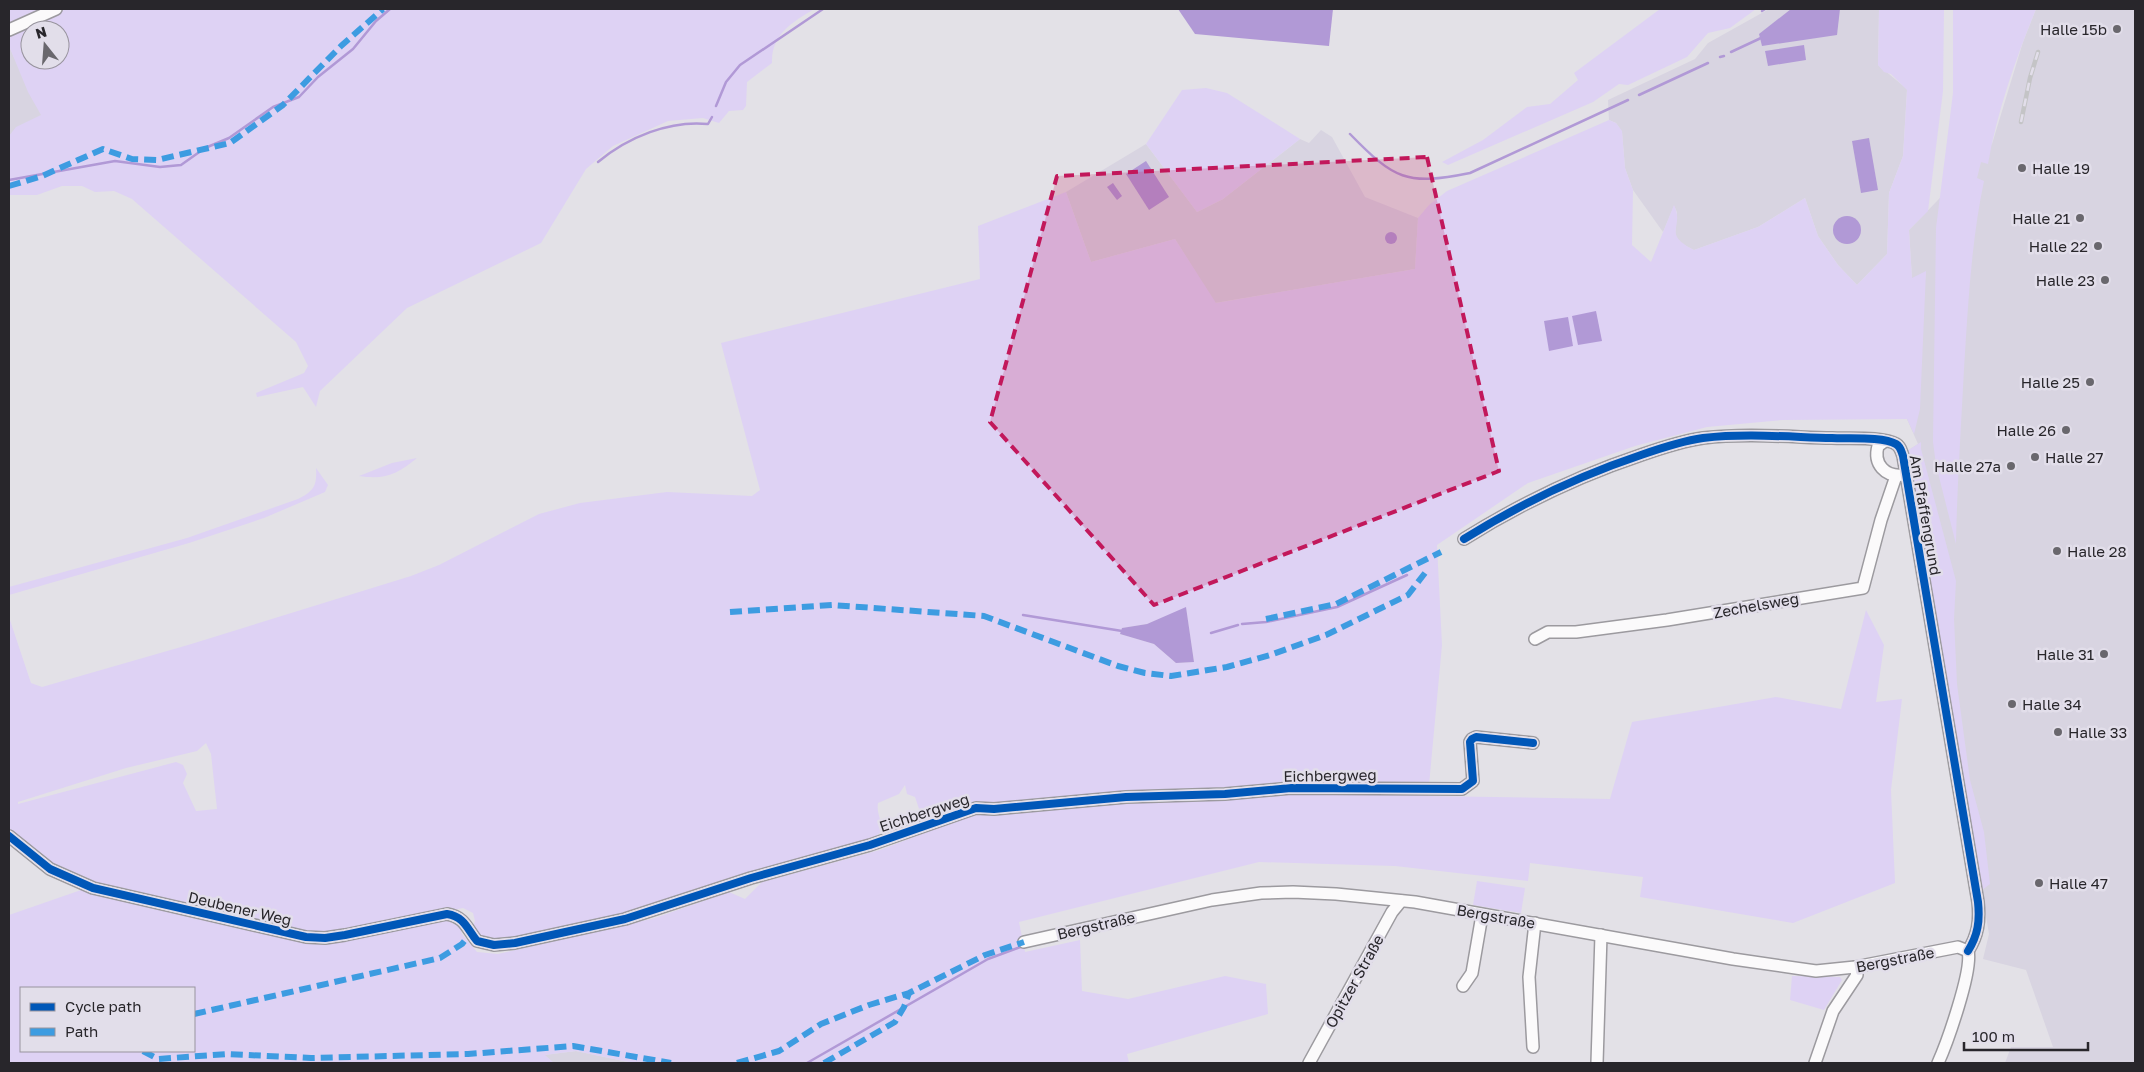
<svg xmlns="http://www.w3.org/2000/svg" width="2144" height="1072" viewBox="0 0 2144 1072" font-family="'Golos Text',sans-serif">
<rect width="100%" height="100%" fill="#e3e1e7"/>
<!-- built -->
<g fill="#d8d4e1">
<path d="M 1769,9 L 1879,9 L 1878,65 L 1907,89 L 1903,156 L 1889,193 L 1887,254 L 1857,285 L 1838,265 L 1818,236 L 1805,198 L 1758,227 L 1694,250 L 1680,243 L 1675,235 L 1677,212 L 1674,206 L 1663,232 L 1633,190 L 1625,168 L 1622,132 L 1616,123 L 1609,120 L 1608,100 L 1695,59 L 1708,43 Z"/>
<path d="M 2036,9 L 2135,9 L 2135,1063 L 2005,1063 L 2011,1047 L 2053,1047 L 2026,970 L 1983,959 L 1989,934 L 1907,451 L 1918,444 L 1907,419 L 1926,272 L 1912,279 L 1909,230 L 1992,144 L 2023,42 Z"/>
<path d="M 9,46 L 21,73 L 75,124 L 9,152 Z"/>
<path d="M 1321,130 L 1332,137 L 1365,197 L 1418,218 L 1415,269 L 1215,303 L 1175,239 L 1091,262 L 1066,192 L 1146,144 L 1197,212 L 1223,199 L 1300,139 L 1309,143 Z"/>
<path d="M 576,1051 L 633,1063 L 554,1063 L 544,1055 Z"/>
</g>
<!-- green -->
<g fill="#ded2f4" fill-rule="evenodd">
<path d="M 9,9 L 814,9 C 793,22 771,34 772,63 L 747,82 L 746,106 L 743,110 L 729,111 L 719,123 L 703,118 L 668,121 L 613,146 L 586,169 L 541,243 L 407,308 L 320,391 L 316,407 L 303,387 L 257,397 L 256,393 L 304,373 L 308,366 L 296,342 L 132,199 L 114,191 L 95,192 L 82,186 L 62,186 L 37,195 L 9,195 L 9,136 L 16,127 L 41,115 L 28,92 L 9,46 ZM 30,30 L 60,30 L 60,60 L 30,60 Z"/>
<path d="M 1660,9 L 1756,9 L 1730,28 L 1708,33 L 1687,57 L 1628,85 L 1619,84 L 1593,102 L 1448,165 L 1442,162 L 1483,140 L 1527,107 L 1550,104 L 1578,80 L 1574,73 Z"/>
<path d="M 1879,9 L 1944,10 L 1943,91 L 1928,211 L 1909,230 L 1912,278 L 1926,271 L 1920,409 L 1914,434 L 1907,419 L 1782,420 L 1707,427 L 1635,446 L 1528,483 L 1437,545 L 1442,645 L 1428,796 L 1610,799 L 1632,722 L 1776,697 L 1841,709 L 1866,610 L 1884,645 L 1876,702 L 1902,699 L 1891,790 L 1895,883 L 1793,923 L 1640,897 L 1643,877 L 1530,863 L 1528,881 L 1395,866 L 1259,862 L 1019,922 L 1025,952 L 1080,940 L 1082,991 L 1128,999 L 1225,976 L 1266,984 L 1268,1014 L 1127,1054 L 1129,1063 L 633,1063 L 576,1051 L 545,1055 L 554,1063 L 9,1063 L 9,915 L 84,889 L 160,910 L 328,944 L 421,922 L 447,920 L 460,927 L 462,934 L 477,952 L 498,954 L 655,918 L 729,892 L 745,899 L 762,882 L 880,850 L 927,832 L 915,797 L 907,794 L 905,785 L 899,794 L 878,803 C 876,814 883,821 881,832 L 874,838 C 779,869 684,899 587,923 C 553,931 512,947 479,938 L 472,929 L 475,921 L 473,913 L 463,908 L 344,932 L 306,933 L 99,887 L 55,868 L 9,831 L 9,617 L 31,683 L 42,687 L 188,645 L 411,576 L 439,565 L 539,514 L 580,503 L 667,492 L 752,496 L 760,490 L 721,343 L 980,279 L 978,226 L 1066,192 L 1091,262 L 1175,239 L 1216,303 L 1415,269 L 1418,218 L 1429,205 L 1447,191 L 1609,120 L 1616,123 L 1622,131 L 1625,168 L 1633,190 L 1632,245 L 1651,262 L 1674,205 C 1685,228 1661,233 1694,250 L 1758,227 L 1805,198 L 1818,236 L 1838,265 L 1857,285 L 1887,254 L 1889,193 L 1903,156 L 1907,90 L 1891,74 L 1884,72 L 1878,65 ZM 1186,608 L 1194,662 L 1176,663 L 1154,644 L 1120,634 L 1122,628 L 1147,624 ZM 206,743 L 211,754 L 217,809 L 196,811 L 183,783 L 187,774 L 183,765 L 176,762 L 18,804 L 18,802 L 126,768 L 197,751 ZM 21,988 L 194,988 L 194,1051 L 21,1051 Z"/>
<path d="M 1953,9 L 2036,9 C 2016,58 1997,111 1988,164 L 1981,162 L 1977,178 L 1984,181 C 1971,243 1968,306 1964,369 C 1961,428 1957,486 1956,544 L 1936,465 L 1933,442 L 1936,228 L 1953,93 Z"/>
<path d="M 1206,88 L 1227,93 L 1300,139 L 1223,199 L 1197,212 L 1146,144 L 1182,90 Z"/>
<path d="M 1921,442 L 1921,449 L 1956,581 L 1954,619 L 1957,684 L 1970,780 L 1984,832 L 1990,884 L 1982,890 L 1907,451 Z"/>
<path d="M 417,458 C 397,474 386,480 359,476 L 392,463 Z"/>
<path d="M 316,468 L 328,485 L 325,492 L 264,518 L 189,543 L 9,595 L 9,587 L 187,538 L 298,499 C 314,491 317,486 316,468 Z"/>
<path d="M 1477,881 L 1525,888 L 1521,913 L 1473,905 Z"/>
<path d="M 1792,976 L 1840,977 L 1842,980 L 1824,1010 L 1790,1000 Z"/>
</g>
<!-- water -->
<g fill="#b199d6">
<path d="M 1178,9 L 1333,9 L 1329,46 L 1195,34 Z"/>
<path d="M 1791,9 L 1840,9 L 1837,35 L 1762,46 L 1759,34 Z"/>
<path d="M 1804,45 L 1806,60 L 1768,66 L 1765,51 Z"/>
<path d="M 1869,138 L 1878,190 L 1861,193 L 1852,141 Z"/>
<path d="M 1146,161 L 1169,197 L 1149,210 L 1126,174 Z"/>
<path d="M 1113,183 L 1122,196 L 1117,200 L 1107,187 Z"/>
<circle cx="1847" cy="230" r="14"/>
<circle cx="1391" cy="238" r="6"/>
<path d="M 1596,311 L 1602,341 L 1578,345 L 1572,316 Z"/>
<path d="M 1568,317 L 1573,346 L 1549,351 L 1544,321 Z"/>
<path d="M 1186,607 L 1194,662 L 1176,663 L 1154,644 L 1120,634 L 1122,628 L 1147,624 Z"/>
</g>
<g fill="none" stroke-linecap="round" stroke-linejoin="round">
<!-- stream -->
<g stroke="#b199d6" stroke-width="2.5">
<path d="M 1762,11 L 1765,9"/>
<path d="M 1731,52 L 1761,38"/>
<path d="M 1720,57 L 1724,56"/>
<path d="M 1639,95 L 1708,63"/>
<path d="M 716,106 L 726,82 L 740,65 L 823,9"/>
<path d="M 1350,134 C 1394,179 1406,186 1470,173 L 1628,100"/>
<path d="M 598,162 C 628,137 670,120 708,124 L 712,117"/>
<path d="M 9,180 L 115,161 L 160,167 L 181,165 L 205,148 L 229,138 L 273,107 L 299,97 L 318,77 L 353,49 L 376,21 L 390,9"/>
<path d="M 1023,615 L 1122,631"/>
<path d="M 1242,624 L 1266,622 L 1337,607 L 1407,575"/>
<path d="M 1211,633 L 1238,625"/>
<path d="M 807,1063 L 988,959 L 1023,946"/>
</g>
<!-- minor casing -->
<g stroke="#9c9a9f" stroke-width="14">
<g id="minor">
<path d="M 9,30 L 56,9"/>
<path d="M 1885,441 L 1878,446 C 1873,464 1885,477 1903,475"/>
<path d="M 1464,539 C 1520,504 1578,476 1641,455 C 1661,448 1682,441 1703,438 C 1746,433 1790,437 1832,438 C 1847,439 1883,436 1896,444 C 1901,447 1901,451 1903,456 L 1978,902 C 1980,921 1978,935 1968,951"/>
<path d="M 1535,639 L 1548,632 L 1576,632 L 1667,620 L 1863,588 L 1881,520 L 1896,476"/>
<path d="M 9,836 L 50,869 L 93,888 L 306,937 L 325,938 L 345,935 L 447,914 C 465,917 467,929 477,941 L 494,945 L 515,943 L 625,919 L 751,878 L 870,845 L 976,808 L 994,809 L 1126,797 L 1225,794 L 1291,788 L 1462,789 L 1473,781 L 1470,742 L 1472,739 L 1476,737 L 1533,743"/>
<path d="M 1024,942 L 1212,900 L 1261,893 L 1293,892 L 1336,894 L 1415,902 L 1733,959 L 1816,971 L 1855,967 L 1958,947 L 1968,951"/>
<path d="M 1463,986 L 1472,973 L 1482,915"/>
<path d="M 1533,1047 L 1529,977 L 1535,923"/>
<path d="M 1309,1063 L 1392,912 L 1401,901"/>
<path d="M 1597,1063 L 1601,935"/>
<path d="M 1815,1063 L 1833,1011 L 1857,975 L 1855,967"/>
<path d="M 1938,1063 C 1947,1043 1973,970 1968,951"/>
</g>
</g>
<!-- minor -->
<use href="#minor" stroke="#fbfafb" stroke-width="11"/>
<!-- rail casing -->
<g stroke="#c4c4c6" stroke-width="4.5">
<path id="rail" d="M 2021,122 L 2030,78 L 2038,52"/>
</g>
<!-- rail -->
<use href="#rail" stroke="#e2deea" stroke-width="2.5" stroke-dasharray="8" stroke-linecap="butt"/>
<!-- quiet -->
<g stroke="#3d9ce1" stroke-width="6" stroke-dasharray="12 6" stroke-linecap="butt">
<path d="M 9,186 L 42,176 L 103,149 L 132,159 L 157,160 L 230,143 L 283,105 L 341,46 L 383,9"/>
<path d="M 730,612 L 832,605 L 984,616 L 1118,666 L 1145,673 L 1171,676 L 1227,667 L 1270,655 L 1326,635 L 1408,595 L 1425,573"/>
<path d="M 1266,619 L 1336,604 L 1441,552"/>
<path d="M 194,1014 L 440,958 L 462,944 L 471,933"/>
<path d="M 143,1051 L 158,1059 L 227,1054 L 311,1058 L 468,1054 L 573,1046 L 671,1063"/>
<path d="M 737,1063 L 779,1051 L 821,1024 L 869,1005 L 909,993 L 985,955 L 1024,942"/>
<path d="M 824,1063 L 895,1022 L 904,1007 L 909,993"/>
</g>
<!-- cycleway casing -->
<g stroke="#e2deea" stroke-width="11">
<g id="cycleway">
<path d="M 1464,539 C 1520,504 1578,476 1641,455 C 1661,448 1682,441 1703,438 C 1746,433 1790,437 1832,438 C 1847,439 1883,436 1896,444 C 1901,447 1901,451 1903,456 L 1978,902 C 1980,921 1978,935 1968,951"/>
<path d="M 9,836 L 50,869 L 93,888 L 306,937 L 325,938 L 345,935 L 447,914 C 465,917 467,929 477,941 L 494,945 L 515,943 L 625,919 L 751,878 L 870,845 L 976,808 L 994,809 L 1126,797 L 1225,794 L 1291,788 L 1462,789 L 1473,781 L 1470,742 L 1472,739 L 1476,737 L 1533,743"/>
</g>
</g>
<!-- cycleway -->
<use href="#cycleway" stroke="#0057b8" stroke-width="8"/>
</g>
<!-- marked area -->
<path fill="#c2185b" fill-opacity="0.2" stroke="#c2185b" stroke-width="4" stroke-dasharray="10 6" stroke-linejoin="round" d="M 1427,157 L 1499,471 L 1154,605 L 990,422 L 1057,176 Z"/>
<!-- markers -->
<g fill="#69676d" stroke="#e2deea" stroke-width="2">
<circle cx="2117" cy="29" r="5"/>
<circle cx="2022" cy="168" r="5"/>
<circle cx="2080" cy="218" r="5"/>
<circle cx="2098" cy="246" r="5"/>
<circle cx="2105" cy="280" r="5"/>
<circle cx="2090" cy="382" r="5"/>
<circle cx="2066" cy="430" r="5"/>
<circle cx="2035" cy="457" r="5"/>
<circle cx="2011" cy="466" r="5"/>
<circle cx="2057" cy="551" r="5"/>
<circle cx="2104" cy="654" r="5"/>
<circle cx="2012" cy="704" r="5"/>
<circle cx="2058" cy="732" r="5"/>
<circle cx="2039" cy="883" r="5"/>
</g>
<g text-anchor="middle" dominant-baseline="central" stroke-width="5" stroke-linejoin="round" paint-order="stroke">
<!-- poi labels -->
<g font-size="15" fill="#28262b" stroke="#e2deea" text-anchor="end">
<text x="2107" y="29">Halle 15b</text>
<text x="2032" y="168" text-anchor="start">Halle 19</text>
<text x="2070" y="218">Halle 21</text>
<text x="2088" y="246">Halle 22</text>
<text x="2095" y="280">Halle 23</text>
<text x="2080" y="382">Halle 25</text>
<text x="2056" y="430">Halle 26</text>
<text x="2045" y="457" text-anchor="start">Halle 27</text>
<text x="2001" y="466">Halle 27a</text>
<text x="2067" y="551" text-anchor="start">Halle 28</text>
<text x="2094" y="654">Halle 31</text>
<text x="2022" y="704" text-anchor="start">Halle 34</text>
<text x="2068" y="732" text-anchor="start">Halle 33</text>
<text x="2049" y="883" text-anchor="start">Halle 47</text>
</g>
<!-- street labels -->
<g font-size="15" fill="#28262b" stroke="#e2deea">
<text transform="translate(1926 515) rotate(80)">Am Pfaffengrund</text>
<text transform="translate(1756 605) rotate(-10)">Zechelsweg</text>
<text transform="translate(1330 775) rotate(-1)">Eichbergweg</text>
<text transform="translate(924 812) rotate(-18)">Eichbergweg</text>
<text transform="translate(240 908) rotate(13)">Deubener Weg</text>
<text transform="translate(1496 916) rotate(10)">Bergstraße</text>
<text transform="translate(1096 925) rotate(-13)">Bergstraße</text>
<text transform="translate(1895 959) rotate(-11)">Bergstraße</text>
<text transform="translate(1354 981) rotate(-61)">Opitzer Straße</text>
</g>
</g>
<!-- border -->
<rect width="2144" height="1072" fill="none" stroke="#28262b" stroke-width="20"/>
<!-- legend -->
<rect x="20" y="987" width="175" height="65" fill="#e2deea" stroke="#98949e"/>
<rect x="30" y="1003" width="25" height="8" fill="#0057b8" stroke="#98949e"/>
<text x="65" y="1012" font-size="15" fill="#28262b">Cycle path</text>
<rect x="30" y="1028" width="25" height="8" fill="#3d9ce1" stroke="#98949e"/>
<text x="65" y="1037" font-size="15" fill="#28262b">Path</text>
<!-- north arrow -->
<g transform="translate(45 45) rotate(343)"><circle r="24" fill="#e2deea" stroke="#98949e"/>
<path d="M0-4L9 19L0 12L-9 19Z" fill="#69676d"/>
<text y="-8" font-size="14" font-weight="bold" text-anchor="middle" fill="#28262b">N</text>
</g>
<!-- scale -->
<path d="M1964 1042v8h124v-8" fill="none" stroke="#28262b" stroke-width="2.5"/>
<text x="1972" y="1042" font-size="15" fill="#28262b" stroke="#e2deea" stroke-width="4" paint-order="stroke">100 m</text>
</svg>
